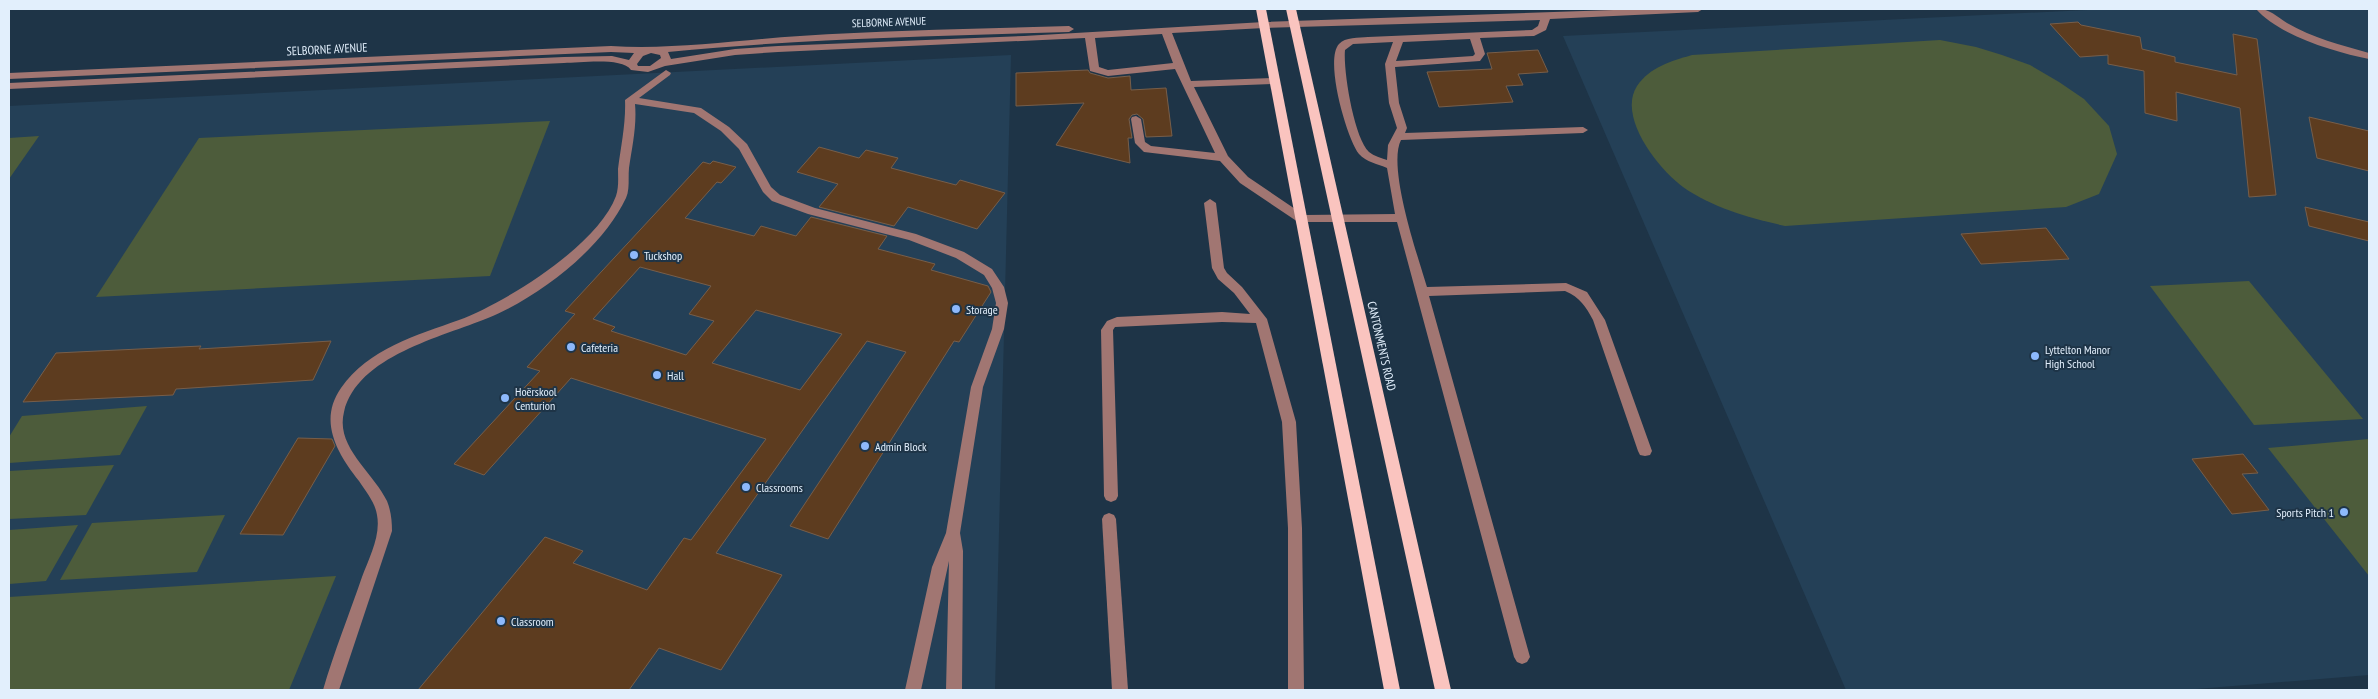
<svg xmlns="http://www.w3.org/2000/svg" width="2378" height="699" viewBox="0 0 2378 699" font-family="'PT Sans Narrow',sans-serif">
<rect width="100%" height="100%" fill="#1e3447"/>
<!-- built -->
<g fill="#244057">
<path d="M 2107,9 L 2369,9 L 2369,675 L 2184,690 L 1846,690 L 1563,36 Z"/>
<path d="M 1011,55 L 995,690 L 9,690 L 9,106 Z"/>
</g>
<!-- green -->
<g fill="#4d5c3b">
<path d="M 1940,40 L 1976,47 L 2002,55 L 2030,65 L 2059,82 L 2084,99 L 2109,126 L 2117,154 L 2099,194 L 2066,207 L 1785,226 C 1750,218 1713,208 1683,187 C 1659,170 1617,117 1637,86 C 1650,67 1671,61 1692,55 Z"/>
<path d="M 550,121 L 490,276 L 96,297 L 199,138 Z"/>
<path d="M 39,136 L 9,179 L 9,138 Z"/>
<path d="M 2249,281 L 2363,419 L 2254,425 L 2150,286 Z"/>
<path d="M 147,406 L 120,455 L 9,463 L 9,437 L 22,416 Z"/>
<path d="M 2369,439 L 2369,576 L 2268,448 Z"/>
<path d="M 114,465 L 86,515 L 9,519 L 9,471 Z"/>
<path d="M 225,515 L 197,572 L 60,580 L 92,523 Z"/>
<path d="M 78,525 L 46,581 L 9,584 L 9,530 Z"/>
<path d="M 336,576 L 289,690 L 9,690 L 9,597 Z"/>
</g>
<!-- building -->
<g fill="#5d3c1f" stroke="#775e4a" fill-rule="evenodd">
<path d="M 2078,22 L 2081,25 L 2140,37 L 2142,49 L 2175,57 L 2175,62 L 2237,75 L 2233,34 L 2257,39 L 2276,195 L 2249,197 L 2240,108 L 2176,92 L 2177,121 L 2145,113 L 2144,71 L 2108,64 L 2108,55 L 2080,57 L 2050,24 Z"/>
<path d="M 1538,50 L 1548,72 L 1518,74 L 1523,85 L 1506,86 L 1513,102 L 1439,107 L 1427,72 L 1492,69 L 1487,53 Z"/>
<path d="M 1088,70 L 1090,73 L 1108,78 L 1130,76 L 1131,90 L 1166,88 L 1172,136 L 1146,137 L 1143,119 L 1137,114 L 1132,115 L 1129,119 L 1132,138 L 1128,138 L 1130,163 L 1056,145 L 1084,103 L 1016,106 L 1016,73 Z"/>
<path d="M 2309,117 L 2369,131 L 2369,171 L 2317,158 Z"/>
<path d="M 819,147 L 859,158 L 866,150 L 898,158 L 891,168 L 956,185 L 960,180 L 1005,193 L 977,229 L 908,207 L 894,226 L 819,207 L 838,184 L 797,172 Z"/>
<path d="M 713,161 L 736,167 L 721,183 L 717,182 L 685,218 L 754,236 L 761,226 L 796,236 L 811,217 L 887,236 L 878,249 L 935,264 L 931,270 L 988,286 L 991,292 L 959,342 L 954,341 L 828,539 L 790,526 L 906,352 L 867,341 L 807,424 L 716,553 L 782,575 L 721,670 L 659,648 L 629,690 L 418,690 L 545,537 L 583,551 L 573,563 L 647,590 L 684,538 L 691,540 L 766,439 L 571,378 L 484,475 L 454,464 L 540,371 L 527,367 L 575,314 L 565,311 L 703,162 L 710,164 ZM 640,267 L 711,286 L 689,314 L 714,321 L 686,355 L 611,331 L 615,327 L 593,319 ZM 756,310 L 842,334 L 800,390 L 712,363 Z"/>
<path d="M 2305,207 L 2369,222 L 2369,241 L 2309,226 Z"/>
<path d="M 2046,228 L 2069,259 L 1981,264 L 1961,234 Z"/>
<path d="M 331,341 L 313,380 L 176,389 L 173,395 L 23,402 L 56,353 L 201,346 L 199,349 Z"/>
<path d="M 298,438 L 332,439 L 335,446 L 283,535 L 240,534 Z"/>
<path d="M 2243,454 L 2258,473 L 2242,474 L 2269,510 L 2232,514 L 2192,459 Z"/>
</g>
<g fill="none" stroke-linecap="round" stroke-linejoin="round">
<!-- minor -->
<g fill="#a17672" fill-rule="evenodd">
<path d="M 1643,9 L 1703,9 L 1698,12 L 1550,19 L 1546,30 L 1534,36 L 1480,38 L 1485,54 L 1480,61 L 1395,67 L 1399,103 L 1407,128 L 1405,133 L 1583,127 L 1588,130 L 1583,133 L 1401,140 C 1387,167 1418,257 1427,287 L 1566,283 L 1587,292 L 1605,320 L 1652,451 L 1650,455 L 1645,456 L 1640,455 L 1638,451 L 1593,320 C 1586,307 1580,297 1565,291 L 1429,296 L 1530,657 L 1527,662 L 1522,664 L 1517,662 L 1514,657 L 1397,222 L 1298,222 L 1240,183 L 1220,161 L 1144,152 L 1135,143 L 1131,119 L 1132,117 L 1136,116 L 1141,119 L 1145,142 L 1151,146 L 1215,153 L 1175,69 L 1108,76 L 1090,71 L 1085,38 L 778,52 L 735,55 L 665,66 L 648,72 L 631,70 C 622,57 580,63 564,63 L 9,89 L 9,83 L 564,57 L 612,56 L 629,60 L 634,53 L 611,52 L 9,79 L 9,73 L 611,46 C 673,50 737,40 800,36 C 889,30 979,29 1069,26 L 1074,29 L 1069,32 C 935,36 802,39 668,52 L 671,59 L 735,49 L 778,46 L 1024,36 L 1264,22 ZM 1540,20 L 1538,26 L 1532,30 L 1368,37 C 1359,38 1345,37 1339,44 C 1324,60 1347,139 1359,154 C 1366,162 1378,164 1387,168 L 1395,214 L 1304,215 L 1248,177 L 1228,156 L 1194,87 L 1275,84 L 1280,81 L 1275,78 L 1191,81 L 1172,33 L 1264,28 ZM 1162,34 L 1173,63 L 1108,70 L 1099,67 L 1095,38 ZM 1470,39 L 1475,54 L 1473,56 L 1396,61 L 1403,42 ZM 1393,42 L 1385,64 L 1389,103 L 1397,128 L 1388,145 L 1387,160 C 1381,158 1374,156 1369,152 C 1354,138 1343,70 1345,50 L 1353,44 ZM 651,53 L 660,55 L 661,58 L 650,66 L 638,66 L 637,64 L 643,56 Z"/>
<path d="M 2256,9 C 2269,8 2276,16 2287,23 C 2313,38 2341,45 2369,53 L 2369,59 C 2335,52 2280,36 2256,9 Z"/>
<path d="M 666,70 L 671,73 L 670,75 L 639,98 L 701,108 L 729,127 L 747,144 L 771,187 L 780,195 L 815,208 L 916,234 L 964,252 L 992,269 L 1004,287 L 1008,303 L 1004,329 L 983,387 L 960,533 L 963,551 L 962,690 L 946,690 L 949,561 L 921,690 L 905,690 L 932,567 L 946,533 L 971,387 L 992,329 L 996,303 L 992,288 L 984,275 L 956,258 L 909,240 L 808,214 L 772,201 L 763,192 L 739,149 L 721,131 L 694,113 L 635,104 C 637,126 632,147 629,168 C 628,178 630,189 626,198 C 602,249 539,297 488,318 C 442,337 357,356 344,412 C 335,447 374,473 387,501 C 391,511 392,521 392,531 L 339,690 L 323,690 C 334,652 349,615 362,577 C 369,558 381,536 377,515 C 375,502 366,492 359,481 C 337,453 318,421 341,388 C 368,349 417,335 459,320 C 507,302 598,245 616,196 C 619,187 618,178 618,169 C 621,146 626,123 625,100 Z"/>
<path d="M 1210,199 L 1216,203 L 1224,268 L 1227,273 L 1242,287 L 1267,319 L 1296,422 L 1302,528 L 1304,690 L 1288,690 L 1288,528 L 1282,422 L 1256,323 L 1222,322 L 1115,327 L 1113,330 L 1118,496 L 1116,500 L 1111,502 L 1106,500 L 1104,496 L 1101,330 L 1107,321 L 1117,317 L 1222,312 L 1250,314 L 1234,293 L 1218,279 L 1212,268 L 1204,203 Z"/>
<path d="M 1109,513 L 1114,515 L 1116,519 L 1128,690 L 1112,690 L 1102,519 L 1104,515 Z"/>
</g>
<!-- major -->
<g fill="#fac4bf" fill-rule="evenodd">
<path d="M 1256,9 L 1266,9 L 1400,690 L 1384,690 Z"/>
<path d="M 1286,9 L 1296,9 L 1451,690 L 1435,690 Z"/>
</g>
</g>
<!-- markers -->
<g fill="#8db9fc" stroke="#1e3447" stroke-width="2">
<circle cx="634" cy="255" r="5"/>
<circle cx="956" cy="309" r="5"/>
<circle cx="571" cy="347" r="5"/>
<circle cx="2035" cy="356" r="5"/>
<circle cx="657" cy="375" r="5"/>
<circle cx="505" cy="398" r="5"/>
<circle cx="865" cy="446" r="5"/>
<circle cx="746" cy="487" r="5"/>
<circle cx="2344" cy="512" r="5"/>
<circle cx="501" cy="621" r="5"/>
</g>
<g text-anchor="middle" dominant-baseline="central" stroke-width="4" stroke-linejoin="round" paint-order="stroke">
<!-- far-street labels -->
<g font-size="11" fill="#e2effc" stroke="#1e3447">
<text transform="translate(889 22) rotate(-2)">SELBORNE AVENUE</text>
</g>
<!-- street labels -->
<g font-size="12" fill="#e2effc" stroke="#1e3447">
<text transform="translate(327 49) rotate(-3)">SELBORNE AVENUE</text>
<text transform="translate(1382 346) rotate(77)">CANTONMENTS ROAD</text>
</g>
<!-- poi labels -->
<g font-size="12" fill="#e2effc" stroke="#1e3447" text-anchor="start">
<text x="644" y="255">Tuckshop</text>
<text x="966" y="309">Storage</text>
<text x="581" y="347">Cafeteria</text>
<text x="2045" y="349">Lyttelton Manor<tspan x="2045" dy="14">High School</tspan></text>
<text x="667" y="375">Hall</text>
<text x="515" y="391">Hoërskool<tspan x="515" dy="14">Centurion</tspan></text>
<text x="875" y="446">Admin Block</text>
<text x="756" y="487">Classrooms</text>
<text x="2334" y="512" text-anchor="end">Sports Pitch 1</text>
<text x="511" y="621">Classroom</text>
</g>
</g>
<!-- border -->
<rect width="2378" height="699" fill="none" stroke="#e2effc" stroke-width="20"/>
</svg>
